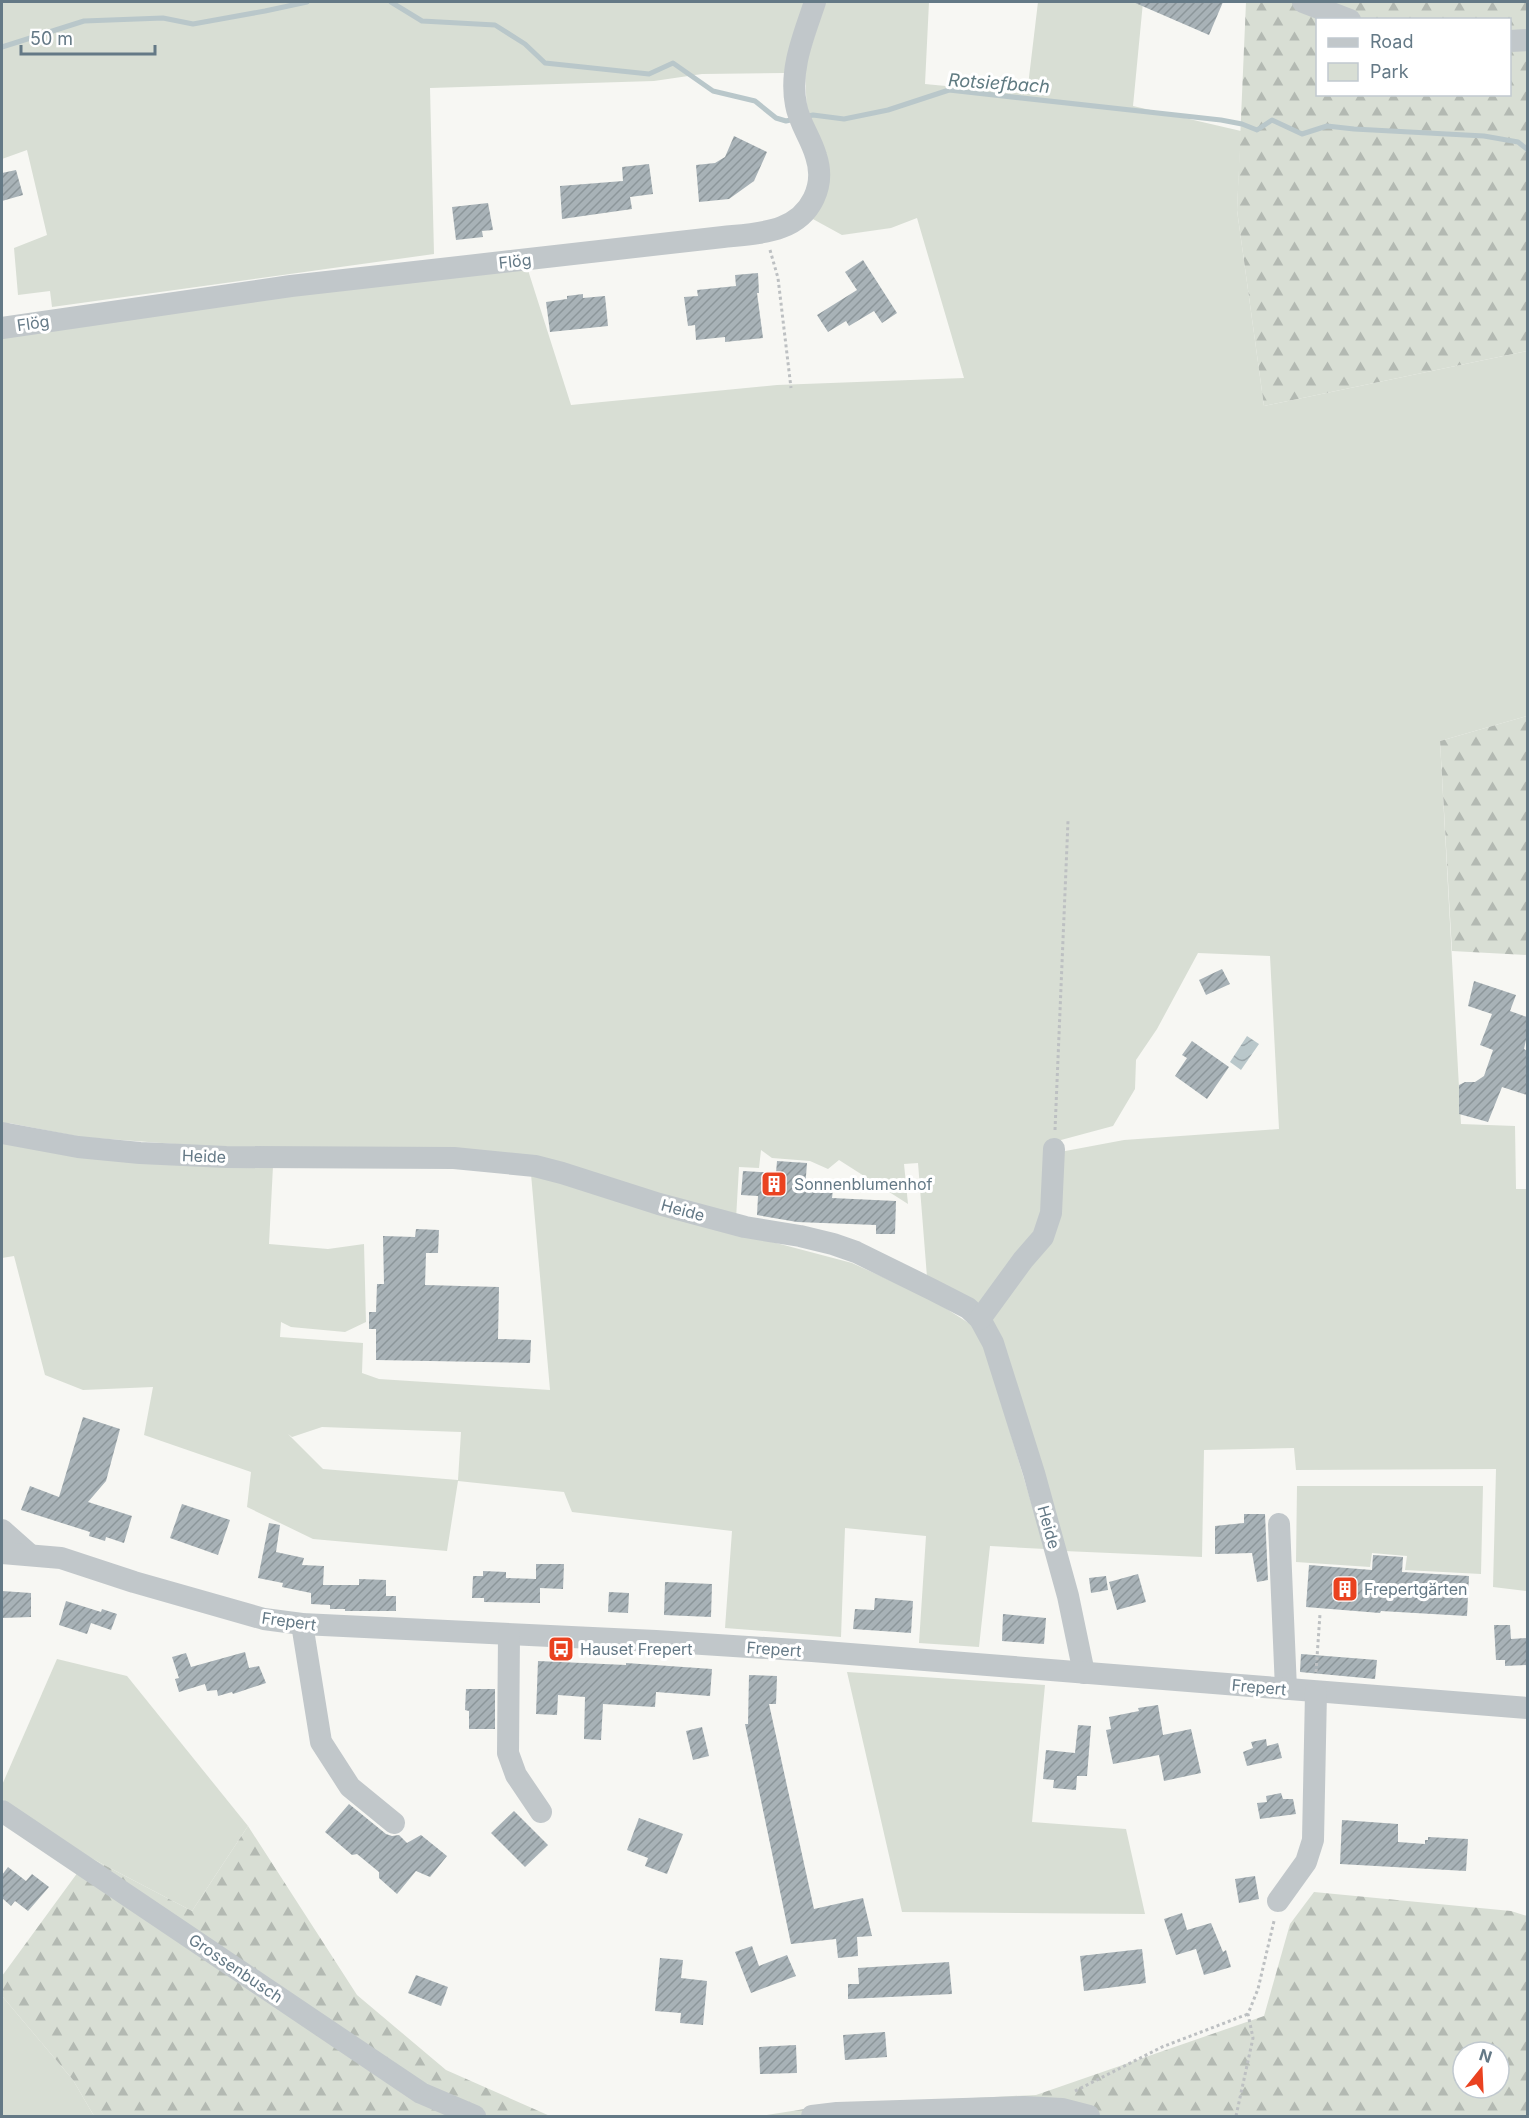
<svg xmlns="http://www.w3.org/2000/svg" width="1529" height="2118" viewBox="0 0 1529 2118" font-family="Inter,sans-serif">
<defs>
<pattern id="forest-firs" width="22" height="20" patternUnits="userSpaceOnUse" patternTransform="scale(1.5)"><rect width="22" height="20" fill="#d8ded4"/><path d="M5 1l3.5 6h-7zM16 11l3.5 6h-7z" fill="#b3b9b2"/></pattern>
<pattern id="water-waves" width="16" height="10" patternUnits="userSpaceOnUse" patternTransform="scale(1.5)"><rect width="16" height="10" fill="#b9c7ca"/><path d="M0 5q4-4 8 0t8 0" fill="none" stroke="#9aa6aa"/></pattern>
<pattern id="building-hatch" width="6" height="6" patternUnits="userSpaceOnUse" patternTransform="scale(1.5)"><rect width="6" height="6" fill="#a8b2b7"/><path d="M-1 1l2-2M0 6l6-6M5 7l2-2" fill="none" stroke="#8c969a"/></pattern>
</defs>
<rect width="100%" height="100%" fill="#f7f7f3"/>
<!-- green -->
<g fill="#d8ded4" fill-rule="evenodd">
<path d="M 2,2 L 805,2 L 784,73 L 702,74 L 654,81 L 430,88 L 434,254 L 52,307 L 50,291 L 18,295 L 14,248 L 47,235 L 27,150 L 2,159 Z"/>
<path d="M 825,2 L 929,2 L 925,84 L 1027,94 L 1038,2 L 1143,2 L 1133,106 L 1241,131 L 1237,210 L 1264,406 L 1527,351 L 1527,716 L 1440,741 L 1461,1124 L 1515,1126 L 1516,1189 L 1527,1189 L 1527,1591 L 1493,1587 L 1496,1469 L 1296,1470 L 1294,1448 L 1204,1450 L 1202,1557 L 1064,1551 L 1001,1342 L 927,1277 L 918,1163 L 904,1164 L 908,1204 L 839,1160 L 828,1169 L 810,1161 L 772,1158 L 761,1150 L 759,1168 L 739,1167 L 736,1219 L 605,1176 L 81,1137 L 9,1123 L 32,1148 L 273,1166 L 269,1244 L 328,1249 L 364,1244 L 366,1322 L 345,1332 L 291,1327 L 281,1322 L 280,1337 L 363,1343 L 362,1373 L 379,1379 L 550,1390 L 531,1174 L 658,1212 L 852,1263 L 931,1299 L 975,1327 L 985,1348 L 1045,1549 L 990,1546 L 979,1647 L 919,1643 L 926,1536 L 845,1528 L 841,1637 L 725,1628 L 732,1531 L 572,1512 L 564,1492 L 458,1481 L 447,1551 L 313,1539 L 247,1507 L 251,1472 L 144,1435 L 153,1387 L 83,1390 L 45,1375 L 14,1256 L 2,1258 L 2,336 L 432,277 L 527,267 L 571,405 L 777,385 L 964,378 L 917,218 L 891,228 L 842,235 L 811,218 L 805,67 ZM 1198,953 L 1270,956 L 1279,1129 L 1124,1140 L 1060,1152 L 1061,1140 L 1113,1126 L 1135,1089 L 1136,1060 L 1157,1029 ZM 322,1427 L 461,1432 L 458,1480 L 323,1469 L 288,1434 L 292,1437 Z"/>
<path d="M 1297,1486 L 1483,1486 L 1481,1574 L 1405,1570 L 1407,1556 L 1372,1553 L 1370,1567 L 1296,1562 Z"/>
<path d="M 57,1659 L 127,1676 L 248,1826 L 192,1911 L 89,1857 L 2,1799 L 2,1785 Z"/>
<path d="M 847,1672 L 1045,1685 L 1032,1822 L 1126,1829 L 1145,1914 L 902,1912 Z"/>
<path d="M 2,1996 L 73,2080 L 94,2116 L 2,2116 Z"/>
</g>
<!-- forest -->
<g fill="url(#forest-firs)" fill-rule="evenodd">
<path d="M 1246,2 L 1527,2 L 1527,351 L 1264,406 L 1237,210 ZM 1318,20 L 1510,20 L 1510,94 L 1318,94 Z"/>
<path d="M 1527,716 L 1527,955 L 1452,951 L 1440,741 Z"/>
<path d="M 248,1826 L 357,1995 L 446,2070 L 550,2116 L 94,2116 L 73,2080 L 2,1996 L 2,1976 L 89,1857 L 192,1911 Z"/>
<path d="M 1314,1892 L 1511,1911 L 1527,1916 L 1527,2116 L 760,2116 L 830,2105 L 1036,2095 L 1264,2016 L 1290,1924 ZM 1463,2052 L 1499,2052 L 1499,2088 L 1463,2088 Z"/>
</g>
<!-- water -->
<path fill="url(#water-waves)" d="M 1247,1036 L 1259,1044 L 1241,1070 L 1230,1062 Z"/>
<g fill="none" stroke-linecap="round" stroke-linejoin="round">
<!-- stream -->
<g stroke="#b9c7ca" stroke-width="5">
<path d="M 391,2 L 422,21 L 495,25 L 525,44 L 545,63 L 649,74 L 673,63 L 713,91 L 755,101 L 776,118 L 786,121 L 795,119"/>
<path d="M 2,47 L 84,21 L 163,18 L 193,24 L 265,11 L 307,2"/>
<path d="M 804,117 L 813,115 L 844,119 L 888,110 L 949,90 L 1221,120 L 1242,124 L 1257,130 L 1272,120 L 1302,134 L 1327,126 L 1354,129 L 1484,136 L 1518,142 L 1528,150"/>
</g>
</g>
<!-- building -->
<g fill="url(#building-hatch)">
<path d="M 1133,2 L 1223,2 L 1209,35 Z"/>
<path d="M 734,136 L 767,152 L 754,181 L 729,199 L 699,202 L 696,165 L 715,163 L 725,157 Z"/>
<path d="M 649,164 L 653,194 L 630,197 L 632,209 L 562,219 L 560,186 L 623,181 L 622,167 Z"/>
<path d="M 16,170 L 23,195 L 2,201 L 2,173 Z"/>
<path d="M 488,203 L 493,230 L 482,231 L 483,237 L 456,240 L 452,207 Z"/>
<path d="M 863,260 L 897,313 L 882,323 L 874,311 L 849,326 L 846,321 L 828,332 L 817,315 L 857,290 L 845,272 Z"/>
<path d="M 758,273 L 759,293 L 757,293 L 763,338 L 725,342 L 725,337 L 696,340 L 695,325 L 688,326 L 684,297 L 698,296 L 697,290 L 736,286 L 735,275 Z"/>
<path d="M 583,294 L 583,298 L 605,296 L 608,326 L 550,332 L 546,302 L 567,299 L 567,296 Z"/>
<path d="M 1222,969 L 1230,984 L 1206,995 L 1199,980 Z"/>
<path d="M 1474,981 L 1516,995 L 1510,1011 L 1527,1017 L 1527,1035 L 1524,1049 L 1527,1051 L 1527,1095 L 1502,1087 L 1488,1122 L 1459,1114 L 1459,1085 L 1465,1082 L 1475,1082 L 1484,1076 L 1493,1050 L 1480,1045 L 1492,1014 L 1468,1006 Z"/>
<path d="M 1192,1041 L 1229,1067 L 1207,1099 L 1175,1076 L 1187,1058 L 1182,1055 Z"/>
<path d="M 777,1161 L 807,1163 L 805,1189 L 833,1190 L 832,1198 L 896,1201 L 895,1234 L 876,1234 L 876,1225 L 797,1222 L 757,1215 L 758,1196 L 741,1195 L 743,1171 L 776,1173 Z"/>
<path d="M 416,1229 L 439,1230 L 438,1253 L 426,1253 L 425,1285 L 499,1287 L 498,1339 L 531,1340 L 530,1363 L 376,1360 L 376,1329 L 369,1329 L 369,1312 L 376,1312 L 377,1284 L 384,1284 L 383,1236 L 415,1237 Z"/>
<path d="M 83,1417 L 120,1429 L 106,1481 L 88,1502 L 132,1516 L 124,1543 L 106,1537 L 105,1541 L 89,1536 L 90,1532 L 21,1510 L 30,1486 L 59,1497 Z"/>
<path d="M 182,1504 L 230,1520 L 218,1555 L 170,1538 Z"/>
<path d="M 1244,1514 L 1265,1514 L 1268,1580 L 1257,1582 L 1252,1553 L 1215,1554 L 1215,1526 L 1244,1523 Z"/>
<path d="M 269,1523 L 280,1525 L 276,1552 L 304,1558 L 302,1565 L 324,1566 L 323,1585 L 359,1585 L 359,1579 L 386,1580 L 386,1596 L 396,1596 L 396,1611 L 345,1611 L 345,1609 L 330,1609 L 330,1605 L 311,1604 L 311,1593 L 282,1587 L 283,1583 L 258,1578 Z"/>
<path d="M 1373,1555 L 1403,1557 L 1402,1572 L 1469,1576 L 1467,1616 L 1381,1611 L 1380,1613 L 1306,1607 L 1309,1565 L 1372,1570 Z"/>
<path d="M 536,1564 L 564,1564 L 563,1589 L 540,1588 L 540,1603 L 484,1602 L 484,1598 L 472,1598 L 473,1576 L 483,1576 L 483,1571 L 506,1572 L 506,1578 L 536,1579 Z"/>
<path d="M 1138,1574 L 1146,1602 L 1117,1610 L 1109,1582 Z"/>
<path d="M 1106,1576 L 1108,1590 L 1091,1593 L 1089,1578 Z"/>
<path d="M 665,1582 L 712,1584 L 711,1617 L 664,1615 Z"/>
<path d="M 2,1591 L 31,1593 L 31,1617 L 2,1618 Z"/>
<path d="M 609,1592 L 629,1593 L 628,1613 L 608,1612 Z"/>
<path d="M 875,1598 L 913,1601 L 911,1633 L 853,1629 L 855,1609 L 874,1610 Z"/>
<path d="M 66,1601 L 101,1612 L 102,1609 L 117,1614 L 111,1630 L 91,1623 L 87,1634 L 59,1625 Z"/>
<path d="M 1003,1614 L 1046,1618 L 1044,1644 L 1002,1641 Z"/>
<path d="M 1494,1625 L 1510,1625 L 1511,1639 L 1527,1638 L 1527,1665 L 1505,1666 L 1505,1660 L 1496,1660 Z"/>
<path d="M 245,1652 L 249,1668 L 259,1666 L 266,1683 L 233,1694 L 232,1692 L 218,1696 L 217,1690 L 207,1691 L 205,1684 L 179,1692 L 175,1679 L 179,1678 L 172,1657 L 186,1653 L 191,1667 Z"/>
<path d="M 1301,1654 L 1377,1660 L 1375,1679 L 1300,1672 Z"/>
<path d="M 538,1661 L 626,1665 L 626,1663 L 712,1669 L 710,1696 L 656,1692 L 655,1707 L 603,1704 L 601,1740 L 584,1739 L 585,1697 L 558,1695 L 557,1715 L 536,1714 Z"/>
<path d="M 749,1675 L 777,1676 L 776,1704 L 769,1704 L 814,1909 L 863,1898 L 872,1936 L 857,1937 L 858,1956 L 838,1958 L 836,1939 L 791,1944 L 745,1724 L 748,1724 Z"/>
<path d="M 466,1689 L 495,1689 L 495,1729 L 469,1729 L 469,1711 L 465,1710 Z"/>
<path d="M 1158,1705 L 1163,1735 L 1191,1729 L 1201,1773 L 1164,1781 L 1159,1755 L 1113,1764 L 1106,1730 L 1111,1729 L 1109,1717 L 1139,1711 L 1138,1708 Z"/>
<path d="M 1078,1725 L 1091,1726 L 1087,1776 L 1077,1776 L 1076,1790 L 1053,1788 L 1054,1780 L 1043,1779 L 1046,1750 L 1075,1753 Z"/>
<path d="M 702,1727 L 709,1756 L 693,1760 L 686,1731 Z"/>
<path d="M 1266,1739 L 1267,1746 L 1278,1743 L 1282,1758 L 1247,1766 L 1243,1752 L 1253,1748 L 1251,1742 Z"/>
<path d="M 1281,1793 L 1283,1799 L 1293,1799 L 1296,1814 L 1260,1819 L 1257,1803 L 1267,1802 L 1266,1796 Z"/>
<path d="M 349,1804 L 386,1834 L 392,1836 L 399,1835 L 407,1843 L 421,1835 L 447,1856 L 430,1877 L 416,1871 L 397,1894 L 379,1878 L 379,1872 L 357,1854 L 352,1855 L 325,1832 Z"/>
<path d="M 514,1811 L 548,1845 L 525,1867 L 491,1833 Z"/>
<path d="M 639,1818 L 683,1834 L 667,1874 L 645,1866 L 648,1858 L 627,1850 Z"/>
<path d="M 1342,1820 L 1398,1824 L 1398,1842 L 1425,1844 L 1425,1840 L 1428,1840 L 1428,1837 L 1468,1839 L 1466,1871 L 1340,1864 Z"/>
<path d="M 8,1867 L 26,1881 L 32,1874 L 49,1887 L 28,1911 L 15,1901 L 11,1906 L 2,1898 L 2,1875 Z"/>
<path d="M 1255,1876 L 1259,1899 L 1239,1903 L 1235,1879 Z"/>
<path d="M 1182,1913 L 1187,1930 L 1211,1923 L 1223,1952 L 1226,1950 L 1231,1967 L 1204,1975 L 1196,1949 L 1176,1955 L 1164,1919 Z"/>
<path d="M 752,1946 L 759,1966 L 787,1955 L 796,1976 L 751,1993 L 735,1952 Z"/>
<path d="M 1142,1949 L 1146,1983 L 1084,1991 L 1080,1956 Z"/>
<path d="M 660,1958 L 683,1960 L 681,1978 L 707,1981 L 703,2025 L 680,2023 L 681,2013 L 655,2011 Z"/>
<path d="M 949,1962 L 952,1994 L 848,1999 L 848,1984 L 859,1984 L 858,1968 Z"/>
<path d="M 416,1975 L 448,1987 L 441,2006 L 408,1993 Z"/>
<path d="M 885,2032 L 887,2057 L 845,2060 L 843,2035 Z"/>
<path d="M 796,2045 L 797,2073 L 760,2074 L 759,2047 Z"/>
</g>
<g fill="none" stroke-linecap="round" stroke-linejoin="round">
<!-- path -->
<g stroke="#bdc0c2" stroke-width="3" stroke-dasharray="3 3" stroke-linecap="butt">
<path d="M 770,250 L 778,278 L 791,388"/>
<path d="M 1055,1130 L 1068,821"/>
<path d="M 1316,1672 L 1320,1614"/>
<path d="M 1075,2091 L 1162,2047 L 1248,2014"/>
<path d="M 1236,2116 L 1253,2038 L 1248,2014 L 1258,1989 L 1274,1921"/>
</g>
<!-- minor -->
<g stroke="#c1c7ca" stroke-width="22">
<path d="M 1303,2 L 1350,20"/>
<path d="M 1510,41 L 1528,40"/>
<path d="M 2,328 L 291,286 L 723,237 C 742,235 764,234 782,227 C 811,216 826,186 816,156 C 811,138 799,123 796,105 C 789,69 804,35 815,2"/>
<path d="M 2,1133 L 78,1147 L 140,1153 L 226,1157 L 454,1158 L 535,1166 L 562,1173 L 659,1204 L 745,1227 L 800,1236 L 833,1244 L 856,1252 L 933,1290 L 968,1308 L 980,1319 L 993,1343 L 1034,1473 L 1068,1596 L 1084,1673"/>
<path d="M 980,1319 L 1023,1260 L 1043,1237 L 1051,1213 L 1054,1149"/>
<path d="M 1279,1524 L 1286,1689"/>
<path d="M 2,1530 L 29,1554"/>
<path d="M 2,1553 L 61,1558 L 134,1582 L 264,1619 L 302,1624 L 656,1641 L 812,1651 L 1528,1708"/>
<path d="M 302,1624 L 321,1742 L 350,1787 L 394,1823"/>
<path d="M 509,1635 L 508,1753 L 516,1775 L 541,1812"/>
<path d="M 2,1811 L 421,2093 L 475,2116"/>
<path d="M 1278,1901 L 1306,1862 L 1313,1840 L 1316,1692"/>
<path d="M 812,2116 L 837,2113 L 1024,2107 L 1062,2109 L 1089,2116"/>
</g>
</g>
<!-- icons -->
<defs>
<g id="building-square" transform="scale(1.35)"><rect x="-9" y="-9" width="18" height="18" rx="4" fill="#ea4220" stroke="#fff"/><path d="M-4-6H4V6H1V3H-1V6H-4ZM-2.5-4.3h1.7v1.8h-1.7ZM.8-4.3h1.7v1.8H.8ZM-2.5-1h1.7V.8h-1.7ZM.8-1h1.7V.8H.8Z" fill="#fff"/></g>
<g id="bus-square" transform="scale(1.35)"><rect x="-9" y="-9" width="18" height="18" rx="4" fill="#ea4220" stroke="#fff"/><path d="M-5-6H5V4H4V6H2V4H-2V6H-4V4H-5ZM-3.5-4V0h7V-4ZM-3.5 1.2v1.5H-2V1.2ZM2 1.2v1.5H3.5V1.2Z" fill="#fff"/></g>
</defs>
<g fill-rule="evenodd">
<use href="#building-square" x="774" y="1184"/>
<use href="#building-square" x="1345" y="1589"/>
<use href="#bus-square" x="561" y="1649"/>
</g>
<g text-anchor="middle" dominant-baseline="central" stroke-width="6" stroke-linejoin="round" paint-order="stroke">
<!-- street labels -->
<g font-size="16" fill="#647986" stroke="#fff">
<text transform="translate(515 261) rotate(-6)">Flög</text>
<text transform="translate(33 323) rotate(-8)">Flög</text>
<text transform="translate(204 1156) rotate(2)">Heide</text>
<text transform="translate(683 1210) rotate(15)">Heide</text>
<text transform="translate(1049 1527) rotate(74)">Heide</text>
<text transform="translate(289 1621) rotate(8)">Frepert</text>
<text transform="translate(774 1649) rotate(4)">Frepert</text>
<text transform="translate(1259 1687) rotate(5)">Frepert</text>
<text transform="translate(236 1968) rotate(34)">Grossenbusch</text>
</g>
<!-- poi labels -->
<g font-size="16" fill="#647986" stroke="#fff" text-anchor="start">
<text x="794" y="1184">Sonnenblumenhof</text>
<text x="1364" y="1589">Frepertgärten</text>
<text x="580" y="1649">Hauset Frepert</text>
</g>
<!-- water labels -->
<g font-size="18" font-style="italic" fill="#607b82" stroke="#fff">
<text transform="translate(999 83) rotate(4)">Rotsiefbach</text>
</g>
</g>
<!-- border -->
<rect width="1529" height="2118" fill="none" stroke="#647986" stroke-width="6"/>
<!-- legend -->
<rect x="1316" y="18" width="195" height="78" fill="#ffffff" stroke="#c1c9cf" stroke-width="1.5"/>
<rect x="1328" y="38" width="30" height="9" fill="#c1c7ca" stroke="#c1c9cf" stroke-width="1.5"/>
<text x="1370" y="48" font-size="18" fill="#647986">Road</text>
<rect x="1328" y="63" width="30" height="18" fill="#d8ded4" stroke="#c1c9cf" stroke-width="1.5"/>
<text x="1370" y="78" font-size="18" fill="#647986">Park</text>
<!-- north arrow -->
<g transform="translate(1481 2070) rotate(18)"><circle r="28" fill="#ffffff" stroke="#c1c9cf" stroke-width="1.5"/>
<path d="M0-4.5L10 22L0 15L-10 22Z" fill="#ea4220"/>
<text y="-9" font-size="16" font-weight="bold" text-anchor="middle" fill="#647986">N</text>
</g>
<!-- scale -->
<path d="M21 45v9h134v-9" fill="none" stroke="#647986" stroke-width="3"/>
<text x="30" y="45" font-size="18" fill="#647986" stroke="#ffffff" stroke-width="4.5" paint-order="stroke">50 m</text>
</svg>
